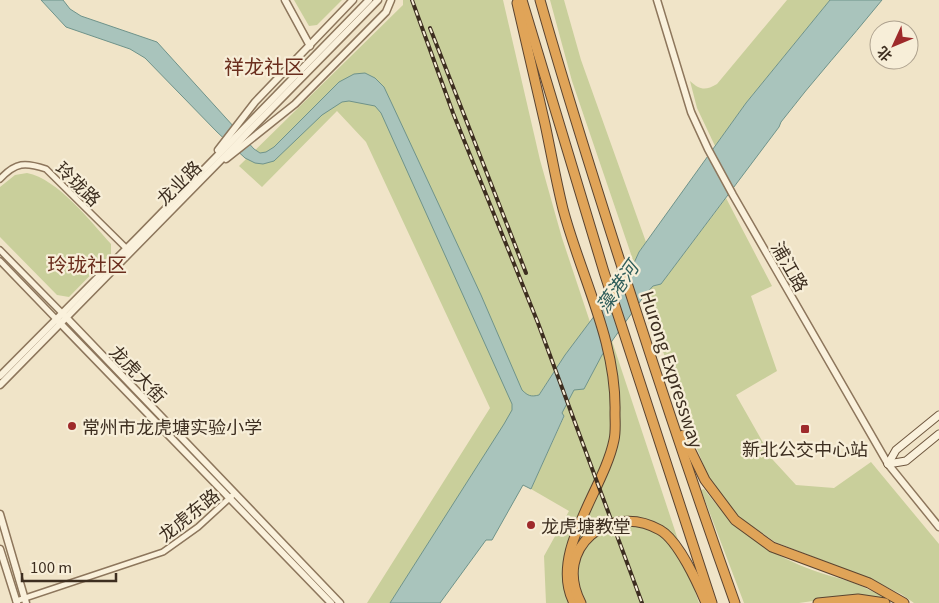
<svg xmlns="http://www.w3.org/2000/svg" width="939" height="603" viewBox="0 0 939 603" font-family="Georgia,'Noto Sans SC',serif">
<rect width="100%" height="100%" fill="#f0e4c8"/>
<!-- green -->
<g fill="#c9cf9b">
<path d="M 294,0 L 342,0 L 317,25 L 309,26 Z"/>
<path d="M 403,0 L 503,0 L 540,160 L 562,238 L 590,322 L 565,355 L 515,431 L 504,425 L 390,603 L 367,603 L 490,408 L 366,142 L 337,111 L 262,187 L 239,166 L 403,5 Z"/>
<path d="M 550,0 L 564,0 L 581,60 L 646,242 L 639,252 L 634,263 L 572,81 Z"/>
<path d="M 787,0 L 830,0 L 746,103 L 715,146 L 697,108 L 690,81 C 700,90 705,91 717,84 Z"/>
<path d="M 27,173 C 58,179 90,221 111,244 L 111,254 L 69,297 L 57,295 L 0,237 L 0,187 L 15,175 Z"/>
<path d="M 726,198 L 772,286 L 751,296 L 777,371 L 736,395 L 773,460 L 796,485 L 834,488 L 871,462 L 939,544 L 939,603 L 914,603 L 901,594 L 866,577 L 775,542 L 739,517 L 708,476 L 693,439 L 644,296 L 653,286 L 661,284 Z"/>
<path d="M 612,341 L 699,603 L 546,603 L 544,556 L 569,511 L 531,489 L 564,417 L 562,413 L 574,389 L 584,389 L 602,355 Z"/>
<path d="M 704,489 C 729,522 755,545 793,562 C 811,571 832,576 851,582 C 863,586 875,593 886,598 L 887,600 L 854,595 L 799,603 L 744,603 L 701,490 Z"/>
</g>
<!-- water -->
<path fill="#a9c4bc" stroke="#6f938a" d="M 41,0 L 63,0 L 70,9 L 81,16 L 157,42 L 254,149 L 260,153 L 266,152 L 274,147 L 339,82 L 354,74 L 365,73 L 375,78 L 384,87 L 392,104 L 481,295 L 522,390 C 528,396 531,397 539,395 L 565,355 L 634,263 L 639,252 L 746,103 L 830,0 L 882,0 C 849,41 813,80 781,122 L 779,127 L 661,284 L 653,286 L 644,296 L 602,355 L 584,389 L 574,390 L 562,413 L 564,416 L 531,489 L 523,485 L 492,540 L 486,540 L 440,603 L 390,603 L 504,424 L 512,410 L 512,404 L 381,113 L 375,106 L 349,101 L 342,102 L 322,115 L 274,161 L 263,164 L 255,163 L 245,158 L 217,132 L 145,58 L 130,49 L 66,27 Z"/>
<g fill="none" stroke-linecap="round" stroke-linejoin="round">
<!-- minor casing -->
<g stroke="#8d765c" stroke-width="8">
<g id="minor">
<path d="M 0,179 C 16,162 25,162 46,169 L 128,250"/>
<path d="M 0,250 L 62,313"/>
<path d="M 0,261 L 56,319"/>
<path d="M 16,601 L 163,552 L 198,527 L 234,494"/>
</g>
</g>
<!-- tertiary casing -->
<g stroke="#8d765c" stroke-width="9">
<g id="tertiary">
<path d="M 285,0 L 310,46"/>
<path d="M 657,0 L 691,112 L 708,149 L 733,195 L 888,464 L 939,527"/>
<path d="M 218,150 L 255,102 L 353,0"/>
<path d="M 226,159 L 295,104 L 386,12 L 391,0"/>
<path d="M 64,315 L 340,603"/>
<path d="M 59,322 L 331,603"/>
<path d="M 0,376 L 139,236 L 369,0"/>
<path d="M 0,385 L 378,0"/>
<path d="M 0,514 L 26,603"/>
<path d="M 0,549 L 17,603"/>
</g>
</g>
<!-- secondary casing -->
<g stroke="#6f573f" stroke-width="9">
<g id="secondary">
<path d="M 888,464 L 896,450 L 939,415"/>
<path d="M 888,464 L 906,461 L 939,434"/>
</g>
</g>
<!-- motorway casing -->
<g stroke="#5b4430" stroke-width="11">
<g id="motorway">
<path d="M 522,0 L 604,272 L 712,603"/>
<path d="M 540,0 C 570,106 604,212 638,317 C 669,413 701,508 735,603"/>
<path d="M 517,3 C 526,43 536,84 545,124 C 551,152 556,181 563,209 C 581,277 617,342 615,413 C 615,422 616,431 614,440 C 604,490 548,553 574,603"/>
<path d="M 683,435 L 705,480 L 735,520 L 772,547 L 869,583 L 904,603"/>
<path d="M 581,603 C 552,548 610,501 660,530 C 678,540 698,584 706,603"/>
<path d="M 818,603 L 858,599 L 885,603"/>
</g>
</g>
<!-- minor -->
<use href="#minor" stroke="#faf1dc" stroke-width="5"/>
<!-- tertiary -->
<use href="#tertiary" stroke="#faf1dc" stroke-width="6"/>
<!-- secondary -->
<use href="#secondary" stroke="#faf1dc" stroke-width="7"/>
<!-- motorway -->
<use href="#motorway" stroke="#e0a458" stroke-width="9"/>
<!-- rail casing -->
<g stroke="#3d2e20" stroke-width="4">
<g id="rail">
<path d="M 412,0 L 453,113 L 538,323 L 642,603"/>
<path d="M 430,28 L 526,273"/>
</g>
</g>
<!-- rail -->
<use href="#rail" stroke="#f7eed8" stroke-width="2" stroke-dasharray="5.5" stroke-linecap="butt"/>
</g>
<!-- markers -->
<g fill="#9e2a2b" stroke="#f7eed8" stroke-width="2">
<circle cx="72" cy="426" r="5"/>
<rect x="800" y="424" width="10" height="10" rx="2.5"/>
<circle cx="531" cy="525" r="5"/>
</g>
<g text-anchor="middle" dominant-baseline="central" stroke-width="4.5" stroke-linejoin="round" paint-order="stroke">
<!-- street labels -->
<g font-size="18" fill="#3d2e20" stroke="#f7eed8">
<text transform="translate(178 182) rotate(-45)">龙业路</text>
<text transform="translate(79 183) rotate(44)">玲珑路</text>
<text transform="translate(791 266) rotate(60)">浦江路</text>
<text transform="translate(673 369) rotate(72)">Hurong Expressway</text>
<text transform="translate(139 373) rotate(46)">龙虎大街</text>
<text transform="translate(188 514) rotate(-39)">龙虎东路</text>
</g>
<!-- poi labels -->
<g font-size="18" fill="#3d2e20" stroke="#f7eed8" text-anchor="start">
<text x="82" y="426">常州市龙虎塘实验小学</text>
<text x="805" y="448" text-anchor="middle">新北公交中心站</text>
<text x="541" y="525">龙虎塘教堂</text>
</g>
<!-- water labels -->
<g font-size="19" font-style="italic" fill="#2f5d5a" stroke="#f7eed8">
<text transform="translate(616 286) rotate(-55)">藻港河</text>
</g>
<!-- quarter labels -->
<g font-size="20" fill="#6b2e1e" stroke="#f7eed8">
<text x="264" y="65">祥龙社区</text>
<text x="87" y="263">玲珑社区</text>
</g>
</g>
<!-- north arrow -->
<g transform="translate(894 45) rotate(226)"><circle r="24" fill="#f7eed8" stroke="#ada18e"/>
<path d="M0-4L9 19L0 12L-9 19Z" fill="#9e2a2b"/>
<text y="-8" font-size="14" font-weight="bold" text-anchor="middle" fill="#3d2e20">北</text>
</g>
<!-- scale -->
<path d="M22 573v8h94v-8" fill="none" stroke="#3d2e20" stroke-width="2.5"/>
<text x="30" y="573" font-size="15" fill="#3d2e20" stroke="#f7eed8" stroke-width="4" paint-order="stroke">100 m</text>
</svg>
